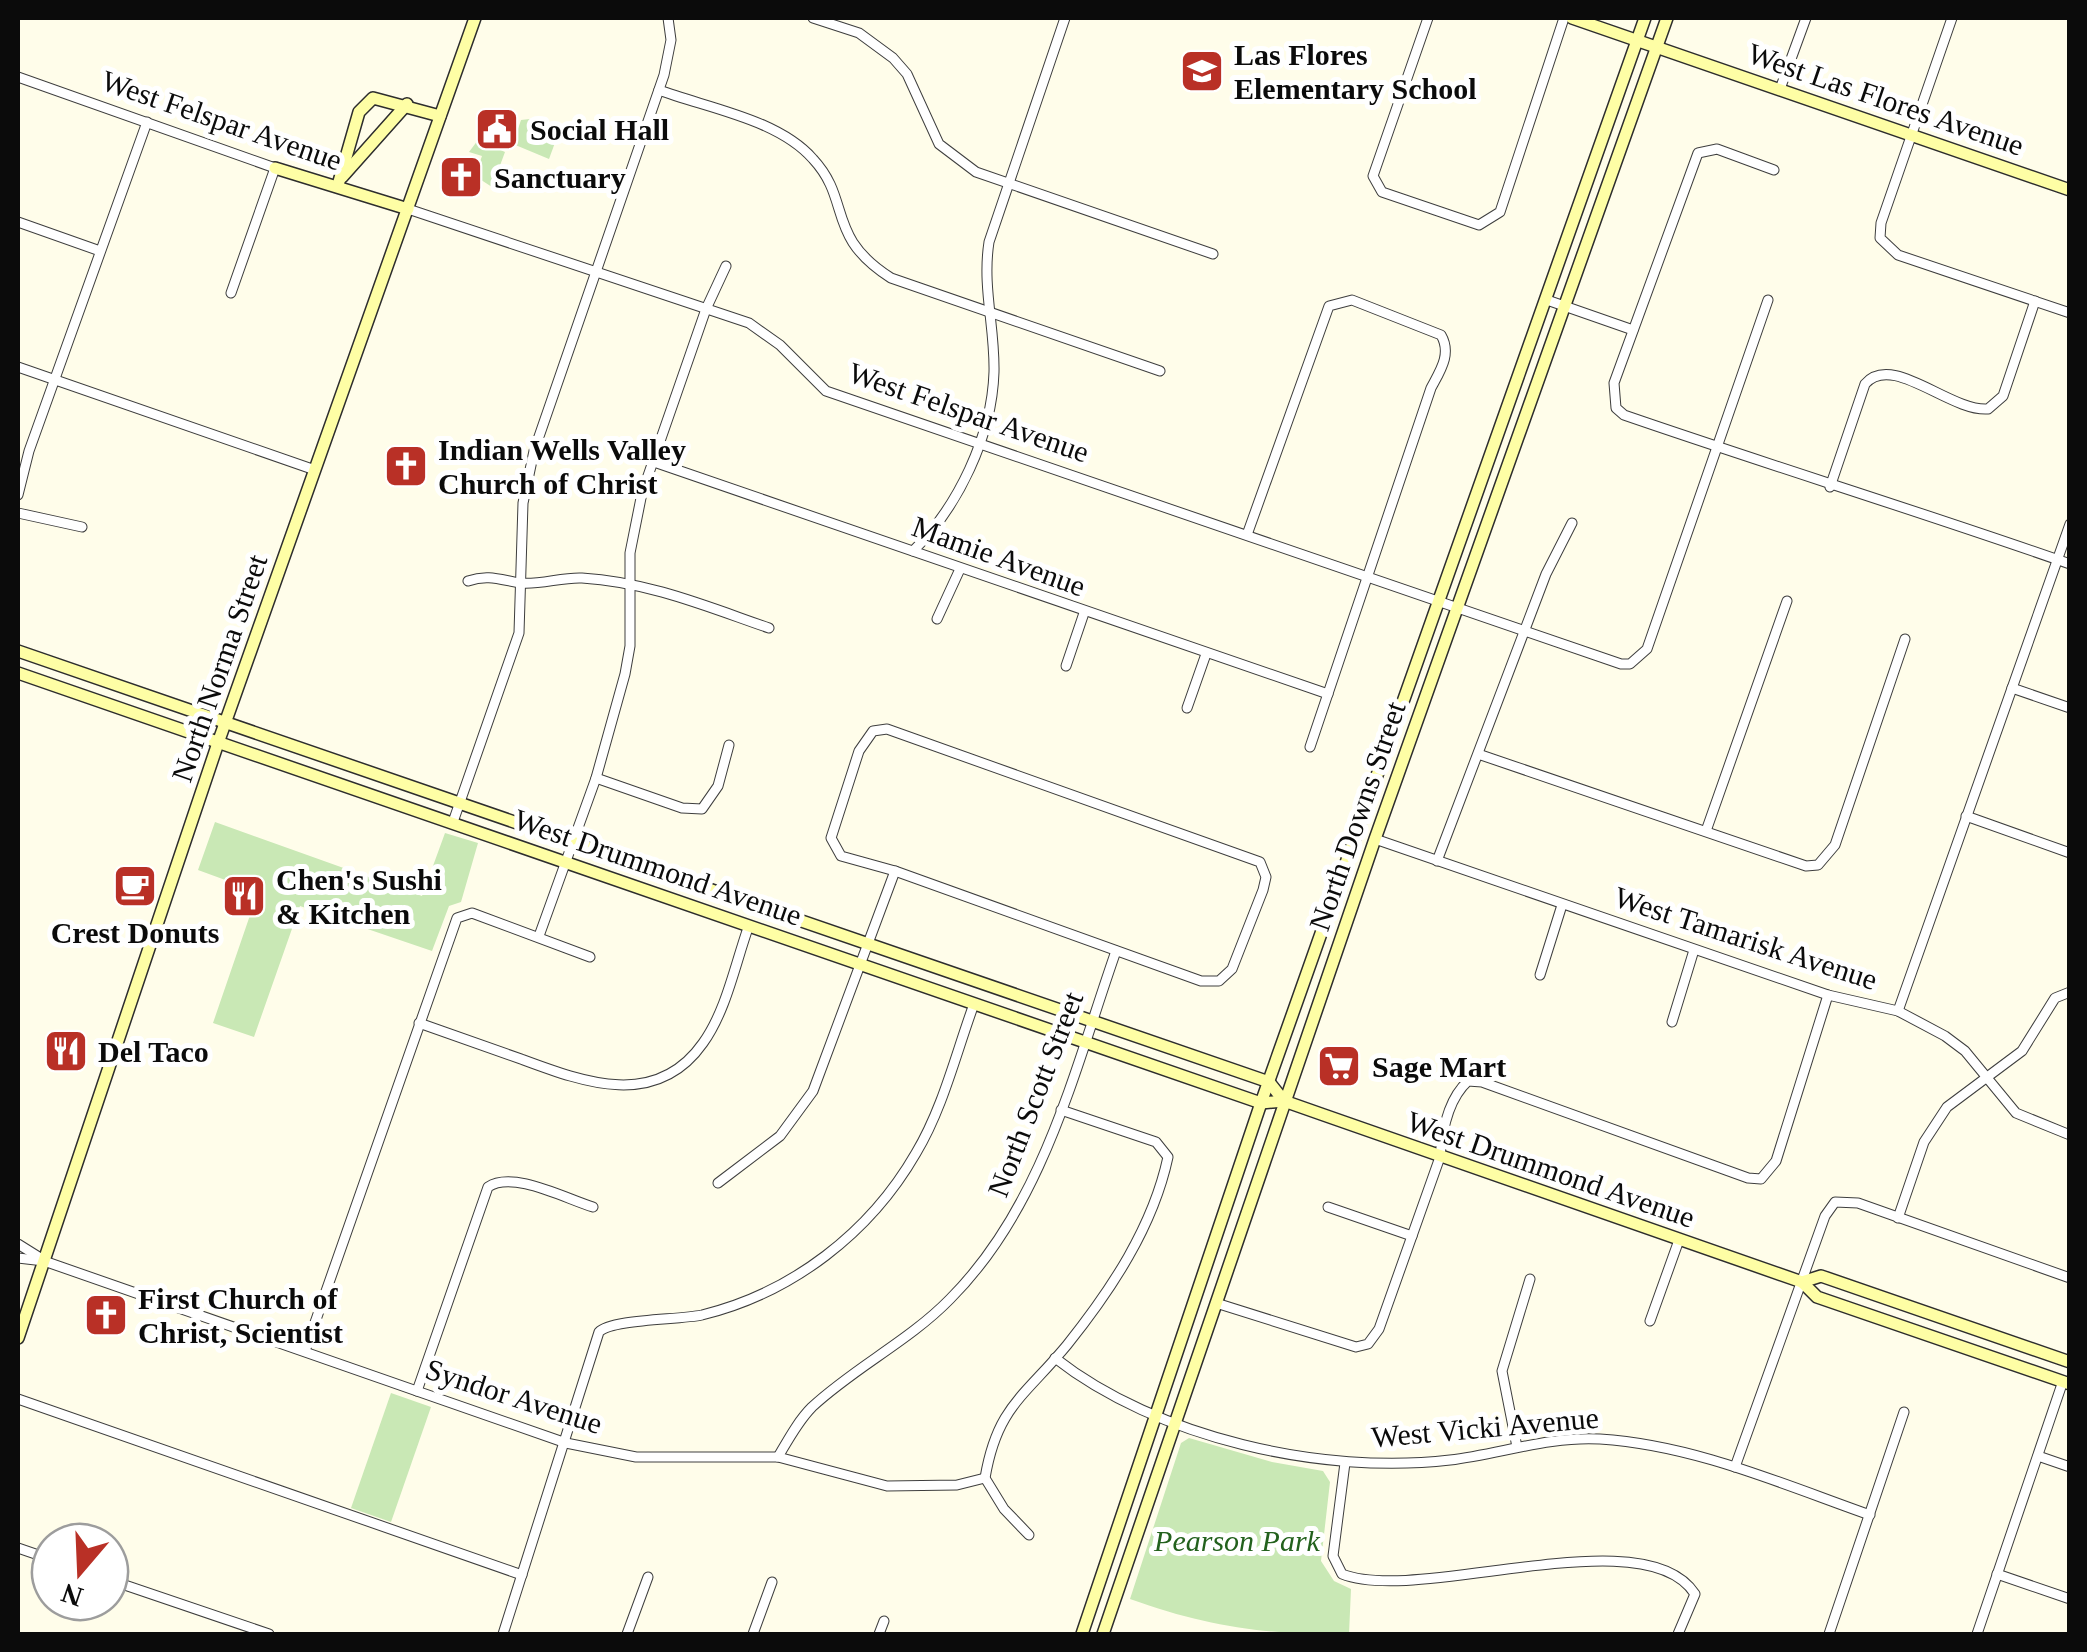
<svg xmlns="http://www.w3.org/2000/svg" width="2087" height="1652" viewBox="0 0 2087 1652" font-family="'Times New Roman',serif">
<rect width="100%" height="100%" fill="#fffdea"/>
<!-- green -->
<g fill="#c9e8b5">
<path d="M 530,119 L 560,129 L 549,159 L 513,144 L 521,120 Z"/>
<path d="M 478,140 L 505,152 L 492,187 L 475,176 L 482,156 L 469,152 Z"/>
<path d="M 215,822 L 422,896 L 445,833 L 478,843 L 461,902 L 449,906 L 432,951 L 300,906 L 254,1037 L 213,1023 L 258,892 L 198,870 Z"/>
<path d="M 391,1393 L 431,1407 L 391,1522 L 351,1508 Z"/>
<path d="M 1189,1438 L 1272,1462 L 1323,1471 L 1330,1482 L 1321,1561 L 1334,1581 L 1351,1589 L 1349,1634 C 1267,1635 1208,1627 1130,1599 L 1181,1443 Z"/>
</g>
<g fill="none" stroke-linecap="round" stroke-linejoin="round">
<!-- street casing -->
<g stroke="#3e3e3e" stroke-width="11">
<g id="street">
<path d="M 813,18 L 859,33 L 893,58 L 907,74 L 939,144 L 976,172 L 1213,254"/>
<path d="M 1428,18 L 1373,176 L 1382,192 L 1479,225 L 1500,212 L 1564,18"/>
<path d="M 1952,18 L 1881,223 L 1880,238 L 1898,255 L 2070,313"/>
<path d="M 18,77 L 275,168 L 231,293"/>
<path d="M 1780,89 L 1806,18"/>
<path d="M 659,90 C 707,108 778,119 813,159 C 852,201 825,236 891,278 L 1160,371"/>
<path d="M 1774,170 L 1717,149 L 1698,153 L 1614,383 L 1616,408 L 1624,415 C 1772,466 1922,512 2070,564"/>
<path d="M 408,209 L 749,323 L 780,345 L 826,391 L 1621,664 L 1630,664 L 1647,649 L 1768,300"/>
<path d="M 18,222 L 100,251"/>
<path d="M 1547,300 L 1633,330"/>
<path d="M 18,367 L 315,470"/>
<path d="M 654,462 L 1328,694"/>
<path d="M 1830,487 L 1865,384 C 1892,352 1950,412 1988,409 L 2003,396 L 2035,301"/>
<path d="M 18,495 L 29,451 L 147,122"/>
<path d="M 18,513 L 82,527"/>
<path d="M 1248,532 L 1329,306 L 1352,300 L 1441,335 C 1452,354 1440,371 1431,388 L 1310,747"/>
<path d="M 913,551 C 958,507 992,436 994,372 C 995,327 982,287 989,242 L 1065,18"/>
<path d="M 468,581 C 488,574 501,580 520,583 C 540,585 562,577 582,578 C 649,582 708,607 769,628"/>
<path d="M 937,619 L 960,569"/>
<path d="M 1066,666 L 1084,613"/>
<path d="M 2012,688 L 2070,708"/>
<path d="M 1187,708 L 1206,654"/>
<path d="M 887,729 L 1260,862 L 1266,877 L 1263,890 L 1232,969 L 1219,981 L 1201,981 L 895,871 L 841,856 L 831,838 L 859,751 L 873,731 Z"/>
<path d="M 1481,755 L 1806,866 L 1818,865 L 1835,845 L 1905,639"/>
<path d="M 596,778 L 682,808 L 702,809 L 718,786 L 729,745"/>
<path d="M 1966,816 L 2070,853"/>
<path d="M 453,822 L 519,633 L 523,503 L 534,451 L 664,75 L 671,40 L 668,18"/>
<path d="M 1706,831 L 1787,601"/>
<path d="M 1375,839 L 1828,995 L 1898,1011 L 1945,1036 L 1965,1051 L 2016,1113 L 2070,1135"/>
<path d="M 1437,861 L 1546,574 L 1572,523"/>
<path d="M 539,936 L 596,778 L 625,674 L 630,646 L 630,553 L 642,493 L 706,309 L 726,266"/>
<path d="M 1540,975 L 1562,905"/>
<path d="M 1898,1011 L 2070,524"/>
<path d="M 1672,1022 L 1694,950"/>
<path d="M 419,1023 C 453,1035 487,1047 521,1059 C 583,1082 656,1110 703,1043 C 726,1011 735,965 748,928"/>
<path d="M 718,1183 L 780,1136 L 813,1091 L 895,871"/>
<path d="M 1328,1207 L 1412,1236"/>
<path d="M 1898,1218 L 1924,1142 L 1947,1107 L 2022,1051 L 2055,998 L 2070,992"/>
<path d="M 18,1244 L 42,1259"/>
<path d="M 18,1258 L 44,1261 L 566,1443 L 636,1457 L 778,1457 L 887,1486 L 957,1485 L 985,1478"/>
<path d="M 1216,1303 L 1356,1347 L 1368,1344 L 1379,1329 L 1440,1157 C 1442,1131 1448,1099 1468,1081 L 1482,1082 L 1748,1178 L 1761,1179 L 1776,1161 L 1828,995"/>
<path d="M 1650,1321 L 1679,1240"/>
<path d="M 305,1351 L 457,918 L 472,913 L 590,957"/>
<path d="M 1055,1358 C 1157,1438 1322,1475 1450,1460 C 1500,1454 1549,1436 1600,1439 C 1694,1445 1782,1484 1870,1515"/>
<path d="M 417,1391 L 488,1187 C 513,1170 566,1199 593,1207"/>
<path d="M 18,1399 L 522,1575"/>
<path d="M 1517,1447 L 1502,1371 L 1530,1279"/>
<path d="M 2038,1456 L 2070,1467"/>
<path d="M 778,1457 C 788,1440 798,1421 812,1407 C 855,1367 909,1341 950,1299 C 1043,1206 1074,1071 1116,951"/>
<path d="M 1345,1463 L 1333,1556 L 1342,1574 C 1420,1605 1645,1516 1695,1594 L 1678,1634"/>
<path d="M 1735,1467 L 1825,1216 L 1835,1202 L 1858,1203 L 2070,1278"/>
<path d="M 1029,1535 L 1004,1509 L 985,1478 C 997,1407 1024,1397 1067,1345 C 1111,1290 1153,1227 1168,1157 L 1156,1142 L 1061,1110"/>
<path d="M 18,1548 L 50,1559"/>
<path d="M 1997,1574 L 2070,1599"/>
<path d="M 110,1580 L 269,1634"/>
<path d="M 503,1634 L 599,1332 C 611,1319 679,1320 702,1315 C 792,1293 870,1233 916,1153 C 943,1108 956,1053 974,1004"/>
<path d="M 627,1634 L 648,1577"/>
<path d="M 753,1634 L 772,1582"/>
<path d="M 879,1634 L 884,1621"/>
<path d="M 1829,1634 L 1904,1412"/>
<path d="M 1977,1634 L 2063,1381"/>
</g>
</g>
<!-- secondary casing -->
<g stroke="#2d2d2d" stroke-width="14">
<g id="secondary">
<path d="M 1572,18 L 2070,190"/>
<path d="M 275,168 L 408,209"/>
<path d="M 342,177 L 407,104"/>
<path d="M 338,185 L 359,112 L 373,98 L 440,116"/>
<path d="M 18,651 L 1269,1082 L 1284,1101"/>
<path d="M 18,673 L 1261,1103 L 1284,1101 L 1321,1114 L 1802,1282 L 1817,1297 L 2070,1384"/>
<path d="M 1802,1282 L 1821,1276 L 2070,1362"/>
<path d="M 18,1338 L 218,743 L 475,18"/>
<path d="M 1082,1634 L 1261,1103 L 1645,18"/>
<path d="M 1103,1634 L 1375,839 L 1667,18"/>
</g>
</g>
<!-- street -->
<use href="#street" stroke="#fff" stroke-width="9"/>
<!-- secondary -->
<use href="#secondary" stroke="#fefea5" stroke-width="11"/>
</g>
<!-- icons -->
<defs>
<g id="school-square" transform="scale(2.25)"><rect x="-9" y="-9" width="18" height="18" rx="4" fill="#b93026" stroke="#fff"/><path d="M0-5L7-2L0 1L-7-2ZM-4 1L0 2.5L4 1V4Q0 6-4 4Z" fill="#fff"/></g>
<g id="civic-square" transform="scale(2.25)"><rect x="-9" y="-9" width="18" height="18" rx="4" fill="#b93026" stroke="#fff"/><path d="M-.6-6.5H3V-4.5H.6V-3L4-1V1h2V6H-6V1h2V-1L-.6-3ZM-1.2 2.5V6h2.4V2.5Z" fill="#fff"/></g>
<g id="church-square" transform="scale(2.25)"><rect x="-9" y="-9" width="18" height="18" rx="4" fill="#b93026" stroke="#fff"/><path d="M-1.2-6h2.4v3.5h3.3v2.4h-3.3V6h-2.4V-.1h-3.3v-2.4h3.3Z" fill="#fff"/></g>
<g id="cafe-square" transform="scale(2.25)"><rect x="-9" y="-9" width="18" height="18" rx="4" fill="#b93026" stroke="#fff"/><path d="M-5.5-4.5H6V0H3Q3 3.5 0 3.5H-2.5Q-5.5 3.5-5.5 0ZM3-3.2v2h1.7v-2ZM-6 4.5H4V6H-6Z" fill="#fff"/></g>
<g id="restaurant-square" transform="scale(2.25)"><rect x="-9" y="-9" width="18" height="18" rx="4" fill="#b93026" stroke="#fff"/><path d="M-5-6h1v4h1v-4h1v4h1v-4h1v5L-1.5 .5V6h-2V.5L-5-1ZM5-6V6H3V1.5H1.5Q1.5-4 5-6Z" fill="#fff"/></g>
<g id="supermarket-square" transform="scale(2.25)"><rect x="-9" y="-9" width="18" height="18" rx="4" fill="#b93026" stroke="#fff"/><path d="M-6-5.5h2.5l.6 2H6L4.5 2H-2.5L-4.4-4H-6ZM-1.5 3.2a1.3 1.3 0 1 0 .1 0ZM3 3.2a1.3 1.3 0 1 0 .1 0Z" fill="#fff"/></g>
</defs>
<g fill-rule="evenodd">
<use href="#school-square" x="1202" y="71"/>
<use href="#civic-square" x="497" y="129"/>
<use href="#church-square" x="461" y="177"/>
<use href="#church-square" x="406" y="466"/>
<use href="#cafe-square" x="135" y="886"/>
<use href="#restaurant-square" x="244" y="896"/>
<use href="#restaurant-square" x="66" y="1051"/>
<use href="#supermarket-square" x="1339" y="1066"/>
<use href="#church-square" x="106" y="1315"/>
</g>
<g text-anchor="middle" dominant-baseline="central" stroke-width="10" stroke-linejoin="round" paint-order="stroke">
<!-- poi labels -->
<g font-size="30" font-weight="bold" fill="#0b0b0b" stroke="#fff" text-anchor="start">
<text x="1234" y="54">Las Flores<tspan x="1234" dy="34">Elementary School</tspan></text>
<text x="530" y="129">Social Hall</text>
<text x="494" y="177">Sanctuary</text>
<text x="438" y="449">Indian Wells Valley<tspan x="438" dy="34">Church of Christ</tspan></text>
<text x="276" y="879">Chen's Sushi<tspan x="276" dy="34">&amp; Kitchen</tspan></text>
<text x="135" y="932" text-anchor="middle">Crest Donuts</text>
<text x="98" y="1051">Del Taco</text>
<text x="1372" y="1066">Sage Mart</text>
<text x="138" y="1298">First Church of<tspan x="138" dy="34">Christ, Scientist</tspan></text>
</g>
<!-- street labels -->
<g font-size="30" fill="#0b0b0b" stroke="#fff">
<text transform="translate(1886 99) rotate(19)">West Las Flores Avenue</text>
<text transform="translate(222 120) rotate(19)">West Felspar Avenue</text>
<text transform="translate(969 412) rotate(19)">West Felspar Avenue</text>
<text transform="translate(999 556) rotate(20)">Mamie Avenue</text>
<text transform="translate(219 668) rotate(-71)">North Norma Street</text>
<text transform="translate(1357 816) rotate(-71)">North Downs Street</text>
<text transform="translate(658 867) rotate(19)">West Drummond Avenue</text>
<text transform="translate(1746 938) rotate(18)">West Tamarisk Avenue</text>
<text transform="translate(1035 1094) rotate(-69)">North Scott Street</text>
<text transform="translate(1551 1169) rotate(19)">West Drummond Avenue</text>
<text transform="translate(514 1396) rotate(18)">Syndor Avenue</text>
<text transform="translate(1485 1427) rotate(-5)">West Vicki Avenue</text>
</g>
<!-- park labels -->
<g font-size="30" font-style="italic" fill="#23611d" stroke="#fff">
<text x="1237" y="1540">Pearson Park</text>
</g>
</g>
<!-- border -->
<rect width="2087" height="1652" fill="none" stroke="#0b0b0b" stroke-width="40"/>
<!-- north arrow -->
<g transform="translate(80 1572) rotate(199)"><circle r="48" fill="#ffffff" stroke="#9d9d9d" stroke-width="2.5"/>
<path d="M0-8L18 38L0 25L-18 38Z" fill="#b93026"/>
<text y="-15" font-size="28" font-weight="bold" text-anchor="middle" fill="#0b0b0b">N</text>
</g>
</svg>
